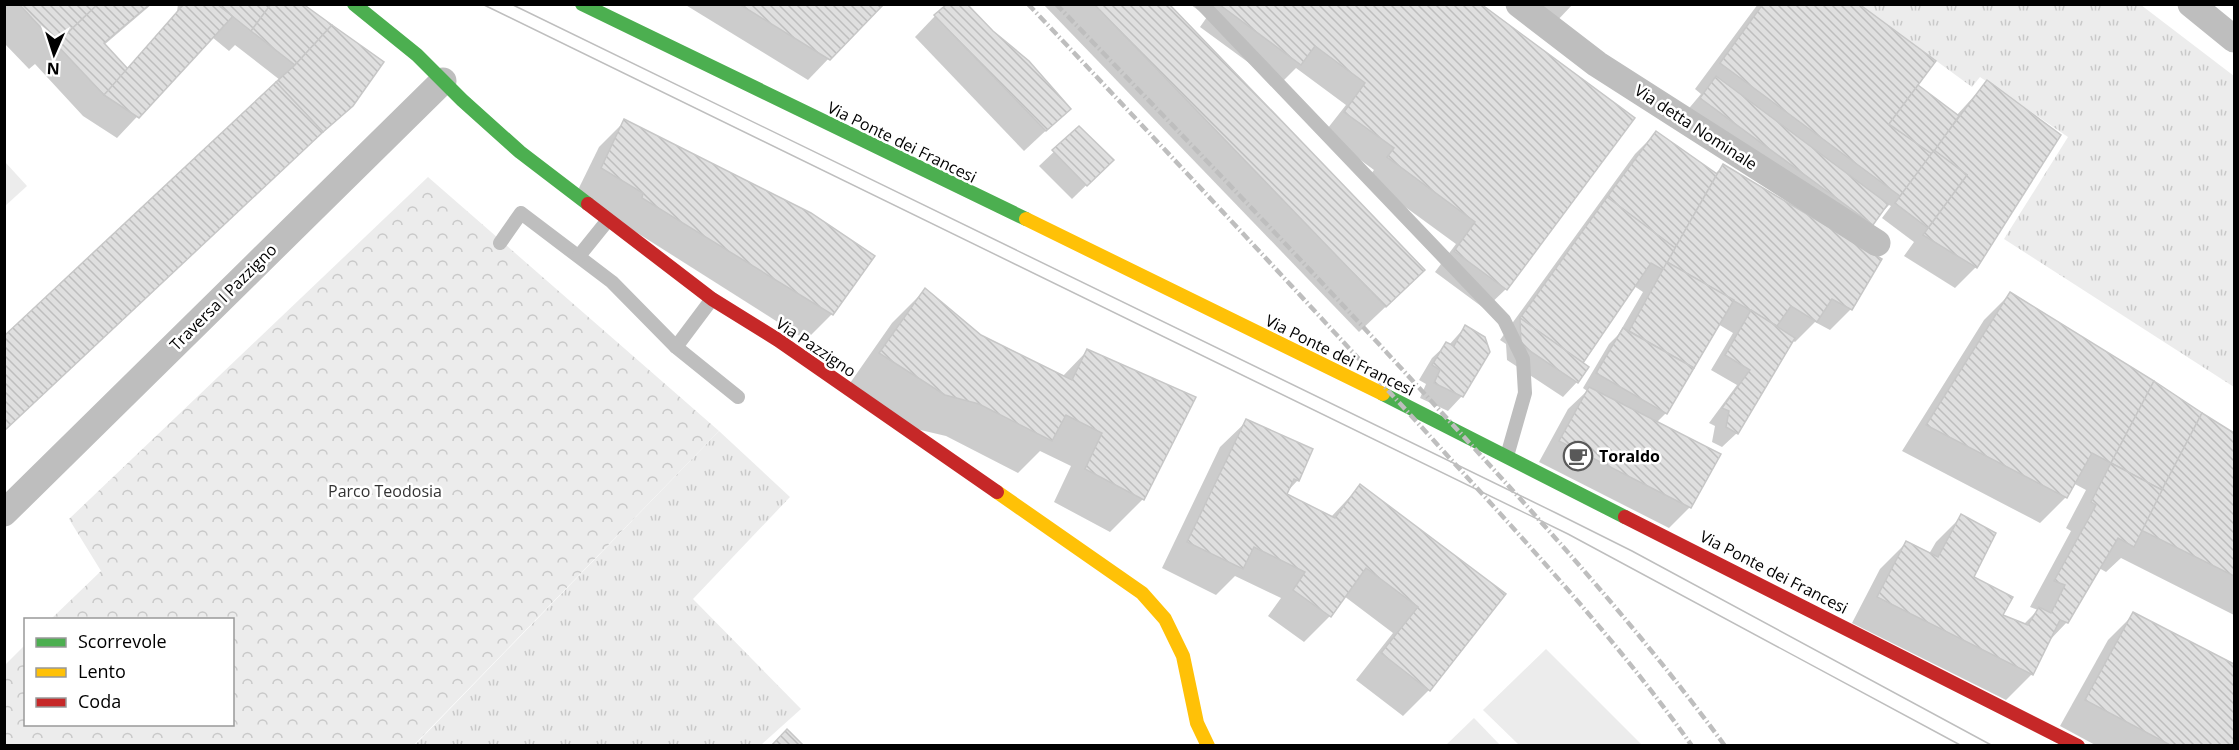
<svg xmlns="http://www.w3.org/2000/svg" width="2239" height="750" viewBox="0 0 2239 750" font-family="'Open Sans',sans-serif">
<defs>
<pattern id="grass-tufts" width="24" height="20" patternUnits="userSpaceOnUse" patternTransform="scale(1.5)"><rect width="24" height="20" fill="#ececec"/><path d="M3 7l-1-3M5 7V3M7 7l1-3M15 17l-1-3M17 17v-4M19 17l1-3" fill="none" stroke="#c9c9c9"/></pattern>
<pattern id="forest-crowns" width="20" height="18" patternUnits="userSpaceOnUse" patternTransform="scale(1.5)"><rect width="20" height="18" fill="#ececec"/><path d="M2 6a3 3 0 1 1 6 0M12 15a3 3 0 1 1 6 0" fill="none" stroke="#c9c9c9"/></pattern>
<pattern id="building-back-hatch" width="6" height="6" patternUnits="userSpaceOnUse" patternTransform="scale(1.5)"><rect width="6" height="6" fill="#dfdfdf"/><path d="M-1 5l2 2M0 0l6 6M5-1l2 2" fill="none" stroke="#bebebe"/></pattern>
</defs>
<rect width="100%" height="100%" fill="#fff"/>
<!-- grass -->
<g fill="url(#grass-tufts)">
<path d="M 1860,5 L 2141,5 L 2234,76 L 2234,387 L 2004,239 L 2068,137 L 1980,77 L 1972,87 Z"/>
<path d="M 719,431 L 790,497 L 693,599 L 801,709 L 761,745 L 414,746 Z"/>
</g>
<!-- forest -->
<path fill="url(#forest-crowns)" d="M 428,177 L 719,431 L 414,745 L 5,746 L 5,665 L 25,645 L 26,724 L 232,724 L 232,620 L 51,619 L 101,571 L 69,519 Z"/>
<!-- garden -->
<g fill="#ececec">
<path d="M 5,162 L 27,186 L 5,206 Z"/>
<path d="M 1546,649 L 1642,745 L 1519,745 L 1483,710 Z"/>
<path d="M 1474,718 L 1500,745 L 1446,745 Z"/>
</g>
<!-- shadow -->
<g fill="#0003">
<path d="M 4,4 L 152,4 L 104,45 L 126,70 L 177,12 L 178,4 L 300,4 L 352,105 L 300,152 L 280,80 L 235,45 L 229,51 L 212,37 L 117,138 L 83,116 L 35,64 L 29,69 L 4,43 Z"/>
<path d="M 684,4 L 881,4 L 808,80 Z"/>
<path d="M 1043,4 L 1167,4 L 1397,296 L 1359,332 Z"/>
<path d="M 1190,4 L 1479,4 L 1506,289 L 1485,309 L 1435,272 L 1456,244 L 1367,179 L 1374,170 L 1324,133 L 1346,105 L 1296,68 L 1279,85 L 1200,27 L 1207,17 Z"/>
<path d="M 1525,4 L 1573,4 L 1554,24 Z"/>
<path d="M 1758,4 L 1856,4 L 1912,90 L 1956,116 L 1987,82 L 2059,136 L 1976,267 L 1955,288 L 1904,256 L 1914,242 L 1882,218 L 1891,206 L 1889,205 L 1871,224 L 1851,309 L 1830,330 L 1815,322 L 1795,342 L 1792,340 L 1737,433 L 1722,447 L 1712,442 L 1715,426 L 1709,423 L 1737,385 L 1711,370 L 1733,333 L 1718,324 L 1666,413 L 1656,423 L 1690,507 L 1669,528 L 1539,462 L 1568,409 L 1587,391 L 1583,388 L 1609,344 L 1618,335 L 1643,292 L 1634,286 L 1582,362 L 1577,382 L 1563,397 L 1507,360 L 1506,344 L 1500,340 L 1635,154 L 1656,133 L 1715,174 L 1723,166 L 1809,217 L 1810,215 L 1680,119 L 1701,94 L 1695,89 Z"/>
<path d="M 935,16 L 1069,109 L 1024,151 L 915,37 Z"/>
<path d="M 625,121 L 832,314 L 806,340 L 576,194 L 599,147 Z"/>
<path d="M 1079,128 L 1112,160 L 1072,199 L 1039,166 Z"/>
<path d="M 925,290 L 980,337 L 1062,377 L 1087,351 L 1143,499 L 1110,532 L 1054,502 L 1071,466 L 1040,451 L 1018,473 L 946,436 L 912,428 L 848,386 L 892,323 Z"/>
<path d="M 2010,294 L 2234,435 L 2234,615 L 2121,558 L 2106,572 L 2099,568 L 2067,622 L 2048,642 L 2032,674 L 2006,700 L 1852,623 L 1880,569 L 1906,543 L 1929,554 L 1936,542 L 1962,516 L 1972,578 L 2001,616 L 2023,625 L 2038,610 L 2030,607 L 2071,531 L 2066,528 L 2086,490 L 2073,483 L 2066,497 L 2040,523 L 1902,451 L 1984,320 Z"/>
<path d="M 1465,327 L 1462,396 L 1448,411 L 1420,398 L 1426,384 L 1419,380 L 1432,358 L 1447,344 L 1449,345 Z"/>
<path d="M 1247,421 L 1298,480 L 1285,494 L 1331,517 L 1360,486 L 1504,594 L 1429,690 L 1403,716 L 1356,680 L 1393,633 L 1344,596 L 1330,616 L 1304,642 L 1268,616 L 1281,598 L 1235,576 L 1216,595 L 1162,568 L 1220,447 Z"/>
<path d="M 2134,614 L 2234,665 L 2234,746 L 2097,746 L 2060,726 L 2108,640 Z"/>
</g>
<!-- building -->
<g fill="url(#building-back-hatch)" stroke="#c7c7c7" stroke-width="1.5">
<path d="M 19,4 L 98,4 L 56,44 Z"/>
<path d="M 98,4 L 150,4 L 104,43 L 128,69 L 104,95 L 56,44 Z"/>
<path d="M 184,4 L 217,4 L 233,16 L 139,118 L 104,95 Z"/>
<path d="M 217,4 L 271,4 L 251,31 Z"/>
<path d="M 271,4 L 303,4 L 332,25 L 295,65 L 251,31 Z"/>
<path d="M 739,4 L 884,4 L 830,60 Z"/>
<path d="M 947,4 L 967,4 L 993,31 L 1029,61 L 1071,109 L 1046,131 L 934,15 Z"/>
<path d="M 1094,4 L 1169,4 L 1425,270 L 1386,307 Z"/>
<path d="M 1481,4 L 1635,118 L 1507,290 L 1454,251 L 1475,222 L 1387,157 L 1394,148 L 1344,112 L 1365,83 L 1315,46 L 1301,65 L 1220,5 Z"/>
<path d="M 1763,4 L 1859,4 L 1936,61 L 1889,124 L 1932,154 L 1900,196 L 1720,63 Z"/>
<path d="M 332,25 L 384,62 L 353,106 L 323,132 L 276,82 L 295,65 Z"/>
<path d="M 1716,76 L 1888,204 L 1873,225 L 1700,98 Z"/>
<path d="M 1987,80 L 2061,135 L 1977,268 L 1923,235 L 1967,175 L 1934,150 Z"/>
<path d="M 276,82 L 323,132 L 4,431 L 4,336 Z"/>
<path d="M 1918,85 L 1959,116 L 1932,154 L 1889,124 Z"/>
<path d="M 624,119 L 811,213 L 875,256 L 833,315 L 642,198 L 643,193 L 601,168 Z"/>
<path d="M 1079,126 L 1114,160 L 1087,186 L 1052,150 Z"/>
<path d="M 1656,131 L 1717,174 L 1675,248 L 1607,197 Z"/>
<path d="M 1934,150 L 1967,175 L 1928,228 L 1895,203 Z"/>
<path d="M 1723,164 L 1882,259 L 1852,310 L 1832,299 L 1817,322 L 1791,306 L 1777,326 L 1667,262 Z"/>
<path d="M 1607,197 L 1675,248 L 1663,270 L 1651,263 L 1583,363 L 1520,318 Z"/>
<path d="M 1667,262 L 1734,300 L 1694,368 L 1629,331 Z"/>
<path d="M 925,288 L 981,335 L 1072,380 L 1087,349 L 1196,397 L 1144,500 L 1085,469 L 1102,433 L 1066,415 L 1052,441 L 979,404 L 945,395 L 879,353 Z"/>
<path d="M 2010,292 L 2154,381 L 2111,463 L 2092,453 L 2067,498 L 1926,425 Z"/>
<path d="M 1751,310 L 1795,338 L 1738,434 L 1726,427 L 1729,411 L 1722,408 L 1750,370 L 1725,355 Z"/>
<path d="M 1520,318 L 1589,367 L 1578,383 L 1521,345 Z"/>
<path d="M 1465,325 L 1485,337 L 1490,352 L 1463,397 L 1434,383 L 1440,370 L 1432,365 L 1446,342 L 1454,346 Z"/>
<path d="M 1623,328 L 1694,368 L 1667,414 L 1596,373 Z"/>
<path d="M 2154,381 L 2202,413 L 2162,490 L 2111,463 Z"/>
<path d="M 1589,387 L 1721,454 L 1691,508 L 1559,441 Z"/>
<path d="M 2202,413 L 2234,433 L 2234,576 L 2141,530 Z"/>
<path d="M 1246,419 L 1313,449 L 1299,481 L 1294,479 L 1287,494 L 1335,518 L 1360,484 L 1506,594 L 1430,691 L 1381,653 L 1418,607 L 1366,568 L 1331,617 L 1293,590 L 1305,572 L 1254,547 L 1243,569 L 1187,542 Z"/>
<path d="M 2111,463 L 2162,490 L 2134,547 L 2118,538 L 2068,623 L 2060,620 L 2033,675 L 1877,597 L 1906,541 L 1938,557 L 1961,514 L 1996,533 L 1974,577 L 2013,597 L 2003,615 L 2028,625 L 2039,607 L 2051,613 L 2065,585 L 2054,581 L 2096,505 L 2091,502 Z"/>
<path d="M 2133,612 L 2234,664 L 2234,746 L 2172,746 L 2085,700 Z"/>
<path d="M 787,729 L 804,746 L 771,746 Z"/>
</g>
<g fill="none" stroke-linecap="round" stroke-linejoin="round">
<!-- lane -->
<g stroke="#bebebe" stroke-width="14">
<path d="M 1202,4 L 1504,320 L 1523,359 L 1525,393 L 1507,456"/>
<path d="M 500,243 L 521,213 L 612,282 L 676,347 L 738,397"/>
<path d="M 579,256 L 608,220"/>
<path d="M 676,347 L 712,299"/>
</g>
<!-- street -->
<g stroke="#bebebe" stroke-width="27">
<path d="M 1519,4 L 1597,64 L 1877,243"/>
<path d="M 2191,4 L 2234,39"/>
<path d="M 4,513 L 443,81"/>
</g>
<!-- fast -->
<g stroke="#4caf50" stroke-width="14">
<path d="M 354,4 L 417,55 L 462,100 L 520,152 L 588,204"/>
<path d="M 582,4 L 1026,219"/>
<path d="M 1383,394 L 1625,517"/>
</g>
<!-- slow -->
<g stroke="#ffc107" stroke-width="14">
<path d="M 1026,219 L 1383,394"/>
<path d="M 997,492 L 1142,593 L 1165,619 L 1183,656 L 1197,723 L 1208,746"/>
</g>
<!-- jam -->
<g stroke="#c62828" stroke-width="14">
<path d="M 588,204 L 712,299 L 778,340 L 997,492"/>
<path d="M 1625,517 L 2078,746"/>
</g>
<!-- tram -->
<g stroke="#bebebe" stroke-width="1.5">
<path d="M 482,4 L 1568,534 L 1962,746"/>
<path d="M 511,4 L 1556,513 L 1632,551 L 1993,746"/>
</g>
<!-- rail -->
<g stroke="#bebebe" stroke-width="4.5" stroke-dasharray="9 3 1.5 3" stroke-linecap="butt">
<path d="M 1028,4 C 1162,146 1295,289 1427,433 C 1518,534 1613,634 1692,746"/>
<path d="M 1056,4 C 1186,139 1316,274 1442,413 C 1541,521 1638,627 1725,746"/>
</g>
</g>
<!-- icons -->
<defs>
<g id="cafe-ring" transform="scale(1.5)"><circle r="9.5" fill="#fff" stroke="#595959" stroke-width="1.5"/><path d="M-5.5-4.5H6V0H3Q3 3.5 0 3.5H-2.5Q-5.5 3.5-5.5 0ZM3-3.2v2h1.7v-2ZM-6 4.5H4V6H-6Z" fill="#595959"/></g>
</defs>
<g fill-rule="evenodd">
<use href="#cafe-ring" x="1578" y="456"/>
</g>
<g text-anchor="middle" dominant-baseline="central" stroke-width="5" stroke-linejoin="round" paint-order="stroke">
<!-- street labels -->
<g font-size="16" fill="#000" stroke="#fff">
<text transform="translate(1696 127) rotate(33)">Via detta Nominale</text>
<text transform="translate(902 142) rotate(26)">Via Ponte dei Francesi</text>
<text transform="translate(223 297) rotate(-45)">Traversa I Pazzigno</text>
<text transform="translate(816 347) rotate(34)">Via Pazzigno</text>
<text transform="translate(1340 355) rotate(26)">Via Ponte dei Francesi</text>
<text transform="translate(1774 572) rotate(27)">Via Ponte dei Francesi</text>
</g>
<!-- poi labels -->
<g font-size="16" font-weight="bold" fill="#000" stroke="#fff" text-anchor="start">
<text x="1599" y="456">Toraldo</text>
</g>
<!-- park labels -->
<g font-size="16" fill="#333" stroke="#fff">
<text x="385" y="491">Parco Teodosia</text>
</g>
</g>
<!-- border -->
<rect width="2239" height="750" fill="none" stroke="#000000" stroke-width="12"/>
<!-- legend -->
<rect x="24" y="618" width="210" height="108" fill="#ffffff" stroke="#999999" stroke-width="1.5"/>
<rect x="36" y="638" width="30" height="9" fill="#4caf50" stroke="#999999" stroke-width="1.5"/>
<text x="78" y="648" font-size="18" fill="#000000">Scorrevole</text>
<rect x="36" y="668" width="30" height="9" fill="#ffc107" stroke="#999999" stroke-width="1.5"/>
<text x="78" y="678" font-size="18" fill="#000000">Lento</text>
<rect x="36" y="698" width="30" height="9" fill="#c62828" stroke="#999999" stroke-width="1.5"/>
<text x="78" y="708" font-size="18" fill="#000000">Coda</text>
<!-- north arrow -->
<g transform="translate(54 54) rotate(183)" stroke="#ffffff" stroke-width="4.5" paint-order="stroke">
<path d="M0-4.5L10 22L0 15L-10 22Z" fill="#000000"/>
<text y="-9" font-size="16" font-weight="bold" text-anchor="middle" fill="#000000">N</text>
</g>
</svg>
